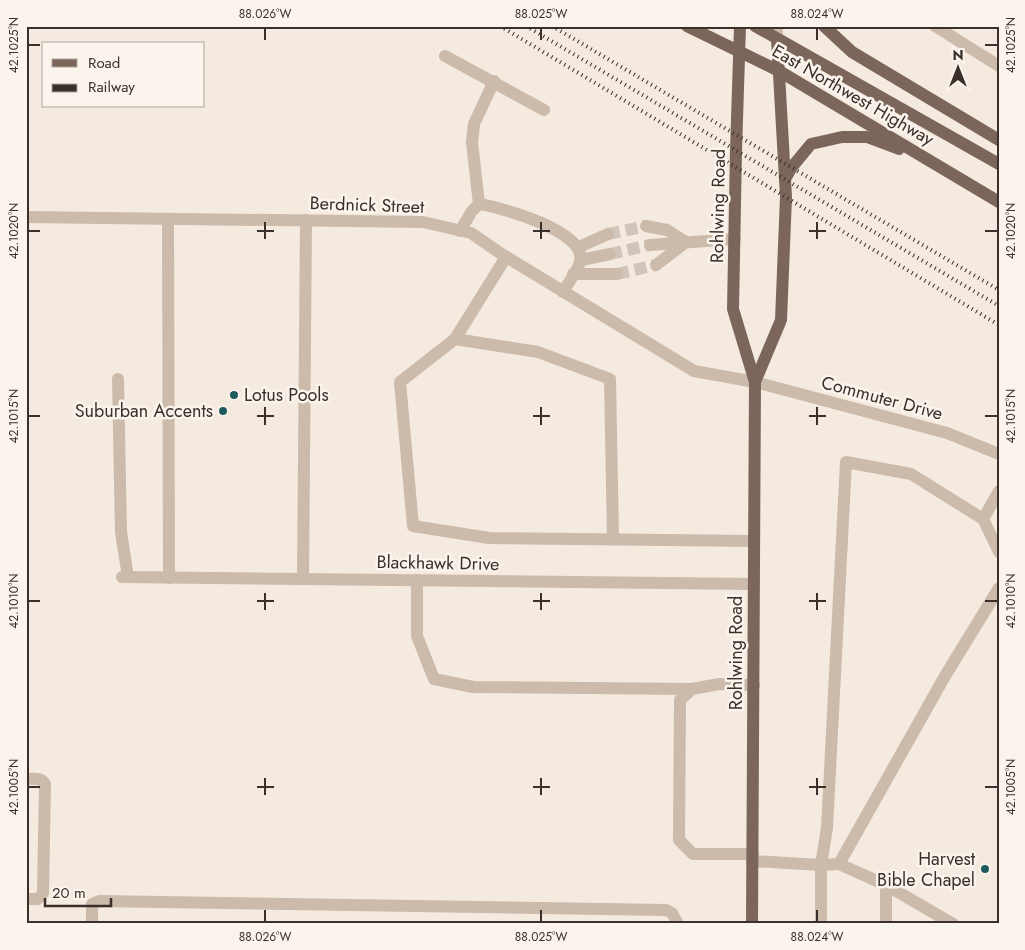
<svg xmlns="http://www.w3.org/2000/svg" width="1025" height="950" viewBox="0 0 1025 950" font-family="Jost,sans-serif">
<rect width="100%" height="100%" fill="#f4eadf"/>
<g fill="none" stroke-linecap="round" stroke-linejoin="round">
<!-- minor-tunnel -->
<g stroke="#cfc5bb" stroke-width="12" stroke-dasharray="12 6" stroke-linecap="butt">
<path d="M 608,234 L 646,226"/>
<path d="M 610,254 L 650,245"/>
<path d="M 617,274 L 656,265"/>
</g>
<!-- minor -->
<g stroke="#ccbaaa" stroke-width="12">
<path d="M 935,26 L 999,66"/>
<path d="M 777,39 L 777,26"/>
<path d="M 445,56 L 544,110"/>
<path d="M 479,204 L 472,142 L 474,124 L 494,81"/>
<path d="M 26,217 L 423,222 L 471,233 L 500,253 L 694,371 L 755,382 L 947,433 L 999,454"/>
<path d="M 168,219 L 169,578"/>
<path d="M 646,226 L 667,230 L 686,242 L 656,265"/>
<path d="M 460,231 L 472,211 L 479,204 C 500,207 587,231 580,261 C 579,269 568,283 563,292"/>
<path d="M 650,245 L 735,239"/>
<path d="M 579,247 L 608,234"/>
<path d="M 581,260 L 610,254"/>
<path d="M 573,274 L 617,274"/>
<path d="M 455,339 L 506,257"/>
<path d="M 118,379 L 121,532 L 128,577"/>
<path d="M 983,519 L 999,552"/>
<path d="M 613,539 L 610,379 L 538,352 L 455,339 L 400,382 L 413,526 L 489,538 L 754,541"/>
<path d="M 122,577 L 754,584"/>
<path d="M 303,579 L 306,220"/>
<path d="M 417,580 L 417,636 L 434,679 L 473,687 L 692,689"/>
<path d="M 26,779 C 33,779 41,777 45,784 L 43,893 L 38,899 L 26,899"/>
<path d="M 753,854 L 693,854 L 679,840 L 680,700 L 692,689 L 719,684 L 754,685"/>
<path d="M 752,861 L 821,865 L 839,864 L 945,676 L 999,588"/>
<path d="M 839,864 L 886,885 L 953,924"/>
<path d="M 92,924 L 92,904 L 99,901 L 666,910 L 672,913 L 678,924"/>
<path d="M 821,924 L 821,865 L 827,828 L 846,462 L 911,474 L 983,519 L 999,491"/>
<path d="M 886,924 L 886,885"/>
</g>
<!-- major -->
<g stroke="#7c665b" stroke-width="12">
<path d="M 687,26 L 779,71 L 999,202"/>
<path d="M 740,26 L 736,151 L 733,309 L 755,382 L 752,924"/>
<path d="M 755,26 L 999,164"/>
<path d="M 824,26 L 852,52 L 999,140"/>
<path d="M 785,179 L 792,167 L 811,144 L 842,137 L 867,137 L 899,149"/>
<path d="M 755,382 L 781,320 L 786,197 L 777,39"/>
</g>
<!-- rail -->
<g stroke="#3a2f2a" stroke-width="4" stroke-dasharray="1 4" stroke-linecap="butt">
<path d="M 500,26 L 999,325"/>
<path d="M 526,26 L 999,306"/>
<path d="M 552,26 L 999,290"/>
</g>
</g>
<!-- ticks -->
<path fill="none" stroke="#3a2f2a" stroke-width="2" d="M 265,28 L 265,40M 541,28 L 541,40M 817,28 L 817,40M 28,45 L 40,45M 985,45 L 998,45M 265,222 L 265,239M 541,222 L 541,239M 817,222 L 817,239M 28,231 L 40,231M 257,231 L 274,231M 533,231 L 550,231M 809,231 L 826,231M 985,231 L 998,231M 265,407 L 265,425M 541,407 L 541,425M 817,407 L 817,425M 28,416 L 40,416M 257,416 L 274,416M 533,416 L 550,416M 809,416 L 826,416M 985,416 L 998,416M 265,593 L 265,610M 541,593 L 541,610M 817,593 L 817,610M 28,601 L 40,601M 257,601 L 274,601M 533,601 L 550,601M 809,601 L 826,601M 985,601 L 998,601M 265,778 L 265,795M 541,778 L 541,795M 817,778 L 817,795M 28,787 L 40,787M 257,787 L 274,787M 533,787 L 550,787M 809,787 L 826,787M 985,787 L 998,787M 265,910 L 265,922M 541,910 L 541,922M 817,910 L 817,922"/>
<!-- markers -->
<g fill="#1e595d" stroke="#fbf4ec" stroke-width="2">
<circle cx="234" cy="395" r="5"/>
<circle cx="223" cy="411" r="5"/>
<circle cx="985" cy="869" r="5"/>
</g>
<g text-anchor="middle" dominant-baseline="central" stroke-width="5" stroke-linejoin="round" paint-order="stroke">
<!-- street labels -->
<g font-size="18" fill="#3a2f2a" stroke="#fbf4ec">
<text transform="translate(853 95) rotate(30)">East Northwest Highway</text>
<text transform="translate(367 205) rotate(2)">Berdnick Street</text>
<text transform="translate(718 206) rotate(-89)">Rohlwing Road</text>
<text transform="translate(882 398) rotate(15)">Commuter Drive</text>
<text transform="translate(438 563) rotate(1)">Blackhawk Drive</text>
<text transform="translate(736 653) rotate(-90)">Rohlwing Road</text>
</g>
<!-- poi labels -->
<g font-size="18" fill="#3a2f2a" stroke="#fbf4ec" text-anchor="end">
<text x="244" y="395" text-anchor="start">Lotus Pools</text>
<text x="213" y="411">Suburban Accents</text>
<text x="975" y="859">Harvest<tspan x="975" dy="21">Bible Chapel</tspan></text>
</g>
</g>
<!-- border -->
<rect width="1025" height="950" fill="none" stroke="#fbf4ec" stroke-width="55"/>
<!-- legend -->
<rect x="42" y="42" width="162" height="65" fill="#fbf4ec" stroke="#aea59e"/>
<rect x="52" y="59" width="25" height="8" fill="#7c665b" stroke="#aea59e"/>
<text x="88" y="68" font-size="15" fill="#3a2f2a">Road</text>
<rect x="52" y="84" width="25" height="8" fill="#3a2f2a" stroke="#aea59e"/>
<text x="88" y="92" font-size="15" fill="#3a2f2a">Railway</text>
<!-- north arrow -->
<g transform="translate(958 68)" stroke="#fbf4ec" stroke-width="4" paint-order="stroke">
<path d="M0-4L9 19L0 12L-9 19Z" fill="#3a2f2a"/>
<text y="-8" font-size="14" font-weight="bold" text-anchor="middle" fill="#3a2f2a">N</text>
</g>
<!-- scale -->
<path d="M45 898v8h66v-8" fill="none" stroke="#3a2f2a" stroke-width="2.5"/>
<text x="52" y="898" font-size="15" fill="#3a2f2a" stroke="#fbf4ec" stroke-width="4" paint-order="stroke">20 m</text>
<rect x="28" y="28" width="970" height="894" fill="none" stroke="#3a2f2a" stroke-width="2"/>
<g font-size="12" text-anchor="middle" fill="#3a2f2a">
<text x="265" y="18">88.026°W</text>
<text x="541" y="18">88.025°W</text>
<text x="817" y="18">88.024°W</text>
<text transform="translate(14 45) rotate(-90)" y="4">42.1025°N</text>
<text transform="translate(1011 45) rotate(-90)" y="4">42.1025°N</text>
<text transform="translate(14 231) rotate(-90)" y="4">42.1020°N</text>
<text transform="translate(1011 231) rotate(-90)" y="4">42.1020°N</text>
<text transform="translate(14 416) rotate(-90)" y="4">42.1015°N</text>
<text transform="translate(1011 416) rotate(-90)" y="4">42.1015°N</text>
<text transform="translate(14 601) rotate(-90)" y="4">42.1010°N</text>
<text transform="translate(1011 601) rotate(-90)" y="4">42.1010°N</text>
<text transform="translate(14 787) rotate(-90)" y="4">42.1005°N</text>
<text transform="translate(1011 787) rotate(-90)" y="4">42.1005°N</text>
<text x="265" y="941">88.026°W</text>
<text x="541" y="941">88.025°W</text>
<text x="817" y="941">88.024°W</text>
</g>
</svg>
